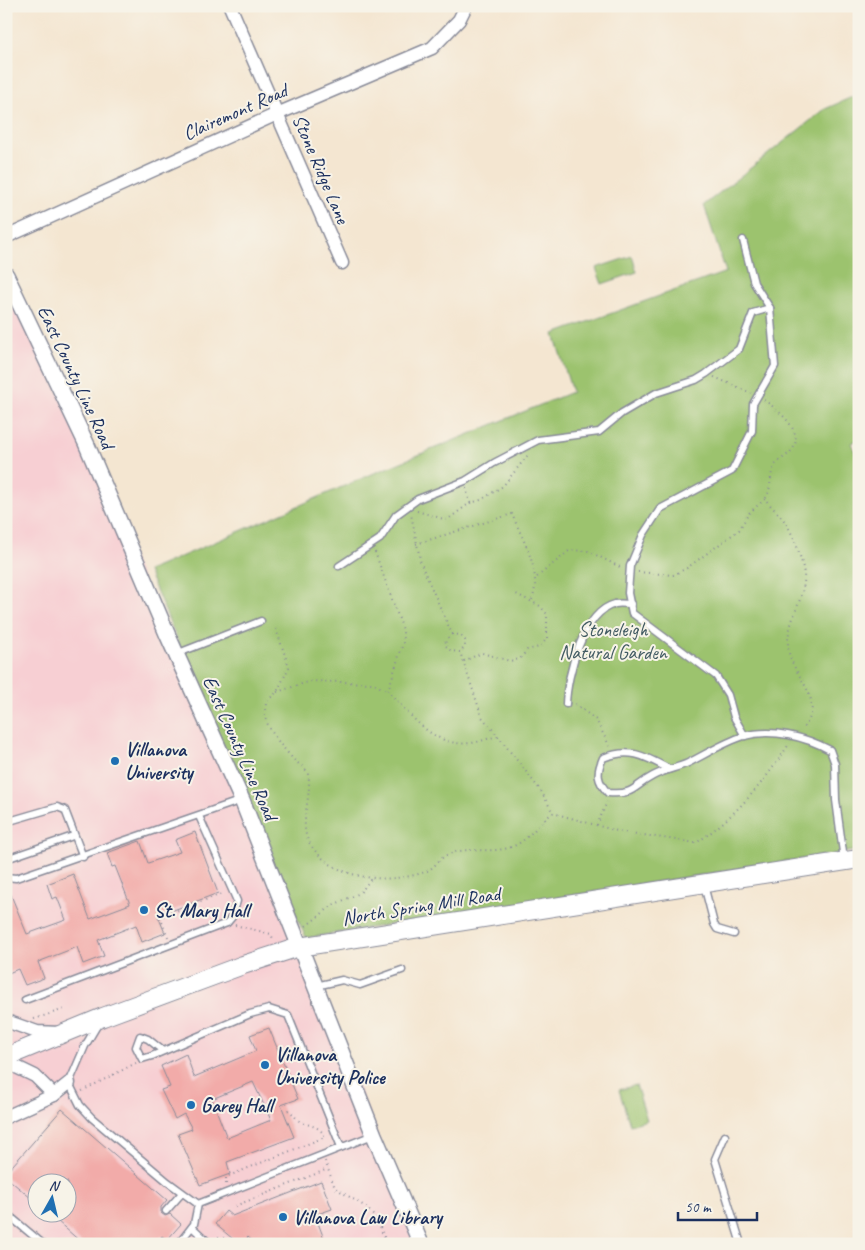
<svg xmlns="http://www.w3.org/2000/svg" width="865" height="1250" viewBox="0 0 865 1250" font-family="Caveat,sans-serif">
<rect width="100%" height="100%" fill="#f7f3e8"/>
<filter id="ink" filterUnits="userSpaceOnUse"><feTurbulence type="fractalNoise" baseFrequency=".02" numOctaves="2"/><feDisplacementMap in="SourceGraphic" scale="10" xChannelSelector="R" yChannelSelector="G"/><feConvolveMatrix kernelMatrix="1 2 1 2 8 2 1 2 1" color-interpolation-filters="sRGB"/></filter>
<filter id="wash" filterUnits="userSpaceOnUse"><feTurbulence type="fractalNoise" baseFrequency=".0096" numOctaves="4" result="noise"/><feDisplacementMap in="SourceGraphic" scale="20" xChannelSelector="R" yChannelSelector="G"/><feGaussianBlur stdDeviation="1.12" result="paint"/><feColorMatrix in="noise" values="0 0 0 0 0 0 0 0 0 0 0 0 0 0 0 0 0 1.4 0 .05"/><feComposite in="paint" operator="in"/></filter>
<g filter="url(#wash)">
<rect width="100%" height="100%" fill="#f4e6d1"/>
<!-- built -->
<path fill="#f7cfd3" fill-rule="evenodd" d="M 6,276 L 242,800 L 422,1244 L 6,1244 ZM 38,1182 L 68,1182 L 68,1212 L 38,1212 Z"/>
<!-- green -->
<g fill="#9cc36e" stroke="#5c7966">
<path d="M 859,94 L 859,440 L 851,443 L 859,461 L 859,850 L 306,938 L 267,851 L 148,571 L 372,474 L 572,392 L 554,334 L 726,272 L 704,205 L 825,109 Z"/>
<path d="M 632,256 L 637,272 L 602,284 L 596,268 Z"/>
<path d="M 636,1085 L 647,1120 L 630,1125 L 619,1090 Z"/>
</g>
<g id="blocks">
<!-- building -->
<g fill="#f2aba9" fill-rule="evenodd">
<path d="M 195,832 L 218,893 L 158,916 L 165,933 L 142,942 L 136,925 L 98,940 L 104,956 L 83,964 L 77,947 L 38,962 L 44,978 L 25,985 L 18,969 L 6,974 L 6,883 L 27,934 L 66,920 L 57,897 L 52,899 L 47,884 L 73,874 L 90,919 L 130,904 L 115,866 L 112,867 L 107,853 L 140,841 L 148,863 L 180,852 L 175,840 Z"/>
<path d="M 269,1028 L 298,1099 L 281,1105 L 294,1137 L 227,1162 L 230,1174 L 200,1185 L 178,1134 L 192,1129 L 184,1114 L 175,1119 L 161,1090 L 170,1087 L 161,1066 L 186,1054 L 194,1077 L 256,1051 L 250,1035 ZM 253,1082 L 271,1120 L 227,1138 L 212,1099 Z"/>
<path d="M 62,1109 L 167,1200 L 161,1207 L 161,1213 L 165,1216 L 170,1214 L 181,1224 L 167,1240 L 162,1236 L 155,1244 L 83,1244 L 47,1212 L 68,1212 L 68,1182 L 38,1182 L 38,1204 L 6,1177 L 6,1173 Z"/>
<path d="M 321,1181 L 332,1209 L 315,1215 L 326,1244 L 256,1244 L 248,1237 L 242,1244 L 239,1244 L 215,1224 L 226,1211 L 232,1216 Z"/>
</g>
</g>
</g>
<g filter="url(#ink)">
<use href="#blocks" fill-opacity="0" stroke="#888a98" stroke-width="1"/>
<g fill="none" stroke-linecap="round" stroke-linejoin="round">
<!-- service casing -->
<g stroke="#888a98" stroke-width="9">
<g id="service">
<path d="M 743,240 L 754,283 L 770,308 L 775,366 L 753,404 L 752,431 L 732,471 L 660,509 L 643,535 L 630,566 L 628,593 L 632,613 L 716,676 L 728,695 L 734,717 L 745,736"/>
<path d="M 339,566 L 380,539 L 396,515 L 418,499 L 465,481 L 494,463 L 538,440 L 599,432 L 622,413 L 656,393 L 696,380 L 706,374 L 739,349 L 753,313 L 770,308"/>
<path d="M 176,654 L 261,621"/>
<path d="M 566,704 C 567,675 583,612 615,604 C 620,603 626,604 631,604"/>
<path d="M 669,769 C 645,756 630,747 603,758 C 596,773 597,781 608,793 C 635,795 632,787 653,776 C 664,770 677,768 688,763 C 706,754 725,742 744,736 C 772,728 806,737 830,750 L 835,764 L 836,800 L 844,860"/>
<path d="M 6,822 L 57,807 L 65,810 L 83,857"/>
<path d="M 6,851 L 9,858 L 73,836"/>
<path d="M 6,877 L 16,878 L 242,800"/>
<path d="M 704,885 L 714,924 L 717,929 L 734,934"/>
<path d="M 316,986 L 342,980 L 360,985 L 402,970"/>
<path d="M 25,1000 L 227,923 L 232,917 L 237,901 L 199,816"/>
<path d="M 98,1024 L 85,1046 L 69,1083 L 80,1105 L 92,1118 L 168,1182 L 198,1204 L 373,1135"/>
<path d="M 163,1051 L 148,1039 L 140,1036 L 136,1047 L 142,1059 L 152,1056 L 250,1014 L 269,1009 L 288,1015 L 341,1147"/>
<path d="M 725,1136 L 715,1159 L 741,1244"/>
<path d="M 166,1211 L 182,1193"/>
<path d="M 6,1213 L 43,1244"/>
<path d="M 192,1227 L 208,1242 L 206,1244"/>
<path d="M 182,1244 L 180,1242 L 194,1224 L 198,1204"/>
</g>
</g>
<!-- minor casing -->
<g stroke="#888a98" stroke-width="15">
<g id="minor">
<path d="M 230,6 L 342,263"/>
<path d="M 6,237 L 277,114 L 432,48 L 459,20 L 466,6"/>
<path d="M 6,1021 L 37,1032 L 59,1033"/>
<path d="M 6,1062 L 35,1076 L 54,1095"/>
<path d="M 6,1117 L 54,1095 L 69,1083"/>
</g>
</g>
<!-- tertiary casing -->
<g stroke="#888a98" stroke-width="18">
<path id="tertiary" d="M 6,275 L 86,443 L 168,636 L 242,800 L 374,1135 L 421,1244"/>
</g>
<!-- secondary casing -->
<g stroke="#888a98" stroke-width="20">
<path id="secondary" d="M 6,1057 L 103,1017 L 243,965 L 299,947 L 859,859"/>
</g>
<!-- path -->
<g stroke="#888a98" stroke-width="2" stroke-dasharray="1 4" stroke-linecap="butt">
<path d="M 714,377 L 751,393"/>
<path d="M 764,400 C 777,409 806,432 792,450 C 786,458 777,459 773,469 C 769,480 772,490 765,499 C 772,508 782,516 787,525 C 795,538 806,569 804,583 C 801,605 787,623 788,646 C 789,675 830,699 802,729"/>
<path d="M 466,488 L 470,503"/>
<path d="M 417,511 L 447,520 L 470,503 L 481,500 L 503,486 L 528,455"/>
<path d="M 416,544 L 512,514 C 523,541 544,574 531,602"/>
<path d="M 375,552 L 403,630 L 403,643 L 388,691 C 411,715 433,748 471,743 C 480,742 489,738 498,736 L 482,717 L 460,652 L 451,651 L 445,645 L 446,640 L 452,634 L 421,564 L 411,514"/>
<path d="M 638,572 L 673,575 L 687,568 L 739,530 L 749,513 L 765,499"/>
<path d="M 537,577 L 570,550 L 588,551 L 622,568"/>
<path d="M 276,629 L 289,667 L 277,692 L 266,702 C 266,707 264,713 265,717 C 269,732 285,750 295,761 C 300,765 306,768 308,774 C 313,795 298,823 309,842 C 331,880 387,885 425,872 C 438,867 438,854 460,851 C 478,848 498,854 516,845 C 531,837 539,822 553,813 L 617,831 L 696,843 C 735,817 764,783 789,744"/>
<path d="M 452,634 L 460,635 L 465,640 L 465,647 L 460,652"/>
<path d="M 464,661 L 482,653 L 510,661 L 520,659 L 527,650 L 539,647 L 547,639 L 547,614 L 540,606 L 516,594"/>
<path d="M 277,692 L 311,681 L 372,683 L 388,691"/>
<path d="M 575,704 L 596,720 L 610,747"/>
<path d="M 498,736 L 541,791 L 553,813"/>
<path d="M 597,825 L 607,802"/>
<path d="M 235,925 L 271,934 L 274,941"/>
<path d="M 306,926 L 333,905 L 360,893 L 373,876"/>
<path d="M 168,937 L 160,917 L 224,893"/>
<path d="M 34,1019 L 65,1009"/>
<path d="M 82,1091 L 136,1063"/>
<path d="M 325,1161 L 335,1188 L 366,1207 L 377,1220 L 387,1244"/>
<path d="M 226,1184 L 226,1177 L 325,1137 C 320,1126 311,1126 301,1122 C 295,1119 293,1111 285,1109"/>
<path d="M 235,1206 L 328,1169"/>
<path d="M 218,1237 L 224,1237 L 232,1244"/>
<path d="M 244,1244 L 251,1244"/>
</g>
<!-- service -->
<use href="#service" stroke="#fff" stroke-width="6"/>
<!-- minor -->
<use href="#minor" stroke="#fff" stroke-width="12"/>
<!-- tertiary -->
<use href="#tertiary" stroke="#fff" stroke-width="15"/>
<!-- secondary -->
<use href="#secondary" stroke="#fff" stroke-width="18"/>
</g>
</g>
<!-- markers -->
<g fill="#1f6fb2" stroke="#f7f3e8" stroke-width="2">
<circle cx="115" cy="761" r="5"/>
<circle cx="144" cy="910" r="5"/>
<circle cx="265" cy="1065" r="5"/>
<circle cx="191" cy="1105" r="5"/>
<circle cx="283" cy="1217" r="5"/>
</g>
<g text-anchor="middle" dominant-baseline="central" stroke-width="4" stroke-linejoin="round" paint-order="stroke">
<!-- street labels -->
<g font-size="20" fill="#1b2f5e" stroke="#f7f3e8">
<text transform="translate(235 112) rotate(-24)">Clairemont Road</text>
<text transform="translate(321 169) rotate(67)">Stone Ridge Lane</text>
<text transform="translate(76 377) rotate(65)">East County Line Road</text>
<text transform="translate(240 748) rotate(66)">East County Line Road</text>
<text transform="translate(421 906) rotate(-9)">North Spring Mill Road</text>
</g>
<!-- park labels -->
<g font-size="20" fill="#425b63" stroke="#f7f3e8">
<text x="613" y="629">Stoneleigh<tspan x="613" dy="23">Natural Garden</tspan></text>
</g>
<!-- poi labels -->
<g font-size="20" font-weight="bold" fill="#1b2f5e" stroke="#f7f3e8" text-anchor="start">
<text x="125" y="749">Villanova<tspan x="125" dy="23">University</tspan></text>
<text x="154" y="910">St. Mary Hall</text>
<text x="275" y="1054">Villanova<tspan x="275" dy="23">University Police</tspan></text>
<text x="201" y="1105">Garey Hall</text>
<text x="293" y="1217">Villanova Law Library</text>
</g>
</g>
<!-- margin -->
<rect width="865" height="1250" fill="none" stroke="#f7f3e8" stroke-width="25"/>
<!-- north arrow -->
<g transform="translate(52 1198) rotate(8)"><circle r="24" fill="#f7f3e8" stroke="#9fa5b1"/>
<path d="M0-4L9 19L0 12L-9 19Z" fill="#1f6fb2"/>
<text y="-8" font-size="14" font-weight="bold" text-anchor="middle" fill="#1b2f5e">N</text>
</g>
<!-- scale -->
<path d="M678 1212v8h79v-8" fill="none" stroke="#1b2f5e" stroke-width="2.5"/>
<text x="685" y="1212" font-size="15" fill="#1b2f5e" stroke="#f7f3e8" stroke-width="4" paint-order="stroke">50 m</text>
</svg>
